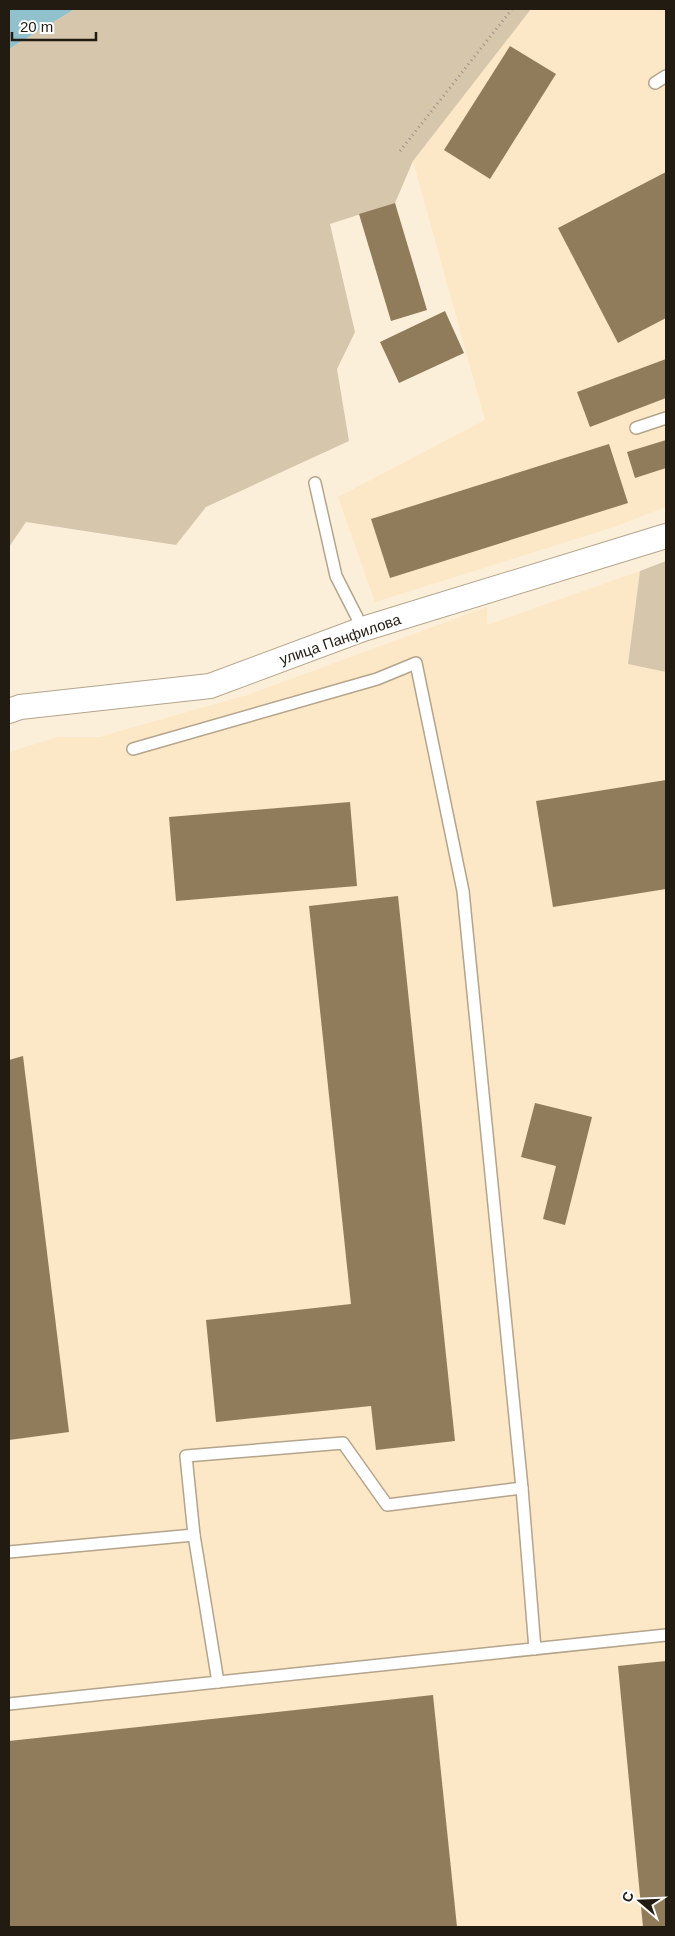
<svg xmlns="http://www.w3.org/2000/svg" width="675" height="1936" viewBox="0 0 675 1936" font-family="Helvetica,sans-serif">
<rect width="100%" height="100%" fill="#fcefda"/>
<!-- built -->
<g fill="#fce7c6">
<path d="M 531,9 L 666,9 L 666,507 L 614,527 L 375,602 L 338,497 L 485,420 L 413,161 Z"/>
<path d="M 640,571 L 628,664 L 666,672 L 666,1927 L 9,1927 L 9,752 L 58,737 L 99,737 L 247,695 L 487,607 L 487,625 Z"/>
</g>
<!-- green -->
<g fill="#d6c6ac">
<path d="M 75,9 L 531,9 L 413,161 L 395,203 L 330,224 L 355,332 L 337,369 L 349,441 L 206,507 L 176,545 L 26,522 L 9,547 L 9,49 Z"/>
<path d="M 666,561 L 666,672 L 628,664 L 640,571 Z"/>
</g>
<!-- water -->
<path fill="#92c1ce" d="M 9,9 L 75,9 L 9,49 Z"/>
<!-- building -->
<g fill="#907b5a">
<path d="M 510,46 L 556,74 L 490,179 L 444,150 Z"/>
<path d="M 666,172 L 666,318 L 618,343 L 558,228 Z"/>
<path d="M 395,203 L 427,310 L 391,321 L 359,214 Z"/>
<path d="M 445,311 L 464,353 L 399,383 L 380,342 Z"/>
<path d="M 666,359 L 666,398 L 590,427 L 577,392 Z"/>
<path d="M 666,440 L 666,468 L 635,478 L 627,452 Z"/>
<path d="M 609,444 L 628,503 L 390,578 L 371,519 Z"/>
<path d="M 666,780 L 666,889 L 553,907 L 536,801 Z"/>
<path d="M 350,802 L 357,886 L 176,901 L 169,817 Z"/>
<path d="M 398,896 L 455,1441 L 376,1450 L 371,1406 L 216,1422 L 206,1320 L 351,1304 L 309,906 Z"/>
<path d="M 23,1056 L 69,1432 L 9,1440 L 9,1060 Z"/>
<path d="M 535,1103 L 592,1117 L 565,1225 L 543,1219 L 556,1166 L 521,1157 Z"/>
<path d="M 666,1661 L 666,1927 L 643,1927 L 618,1666 Z"/>
<path d="M 433,1695 L 457,1927 L 9,1927 L 9,1741 Z"/>
</g>
<g fill="none" stroke-linecap="round" stroke-linejoin="round">
<!-- service casing -->
<g stroke="#b4a48c" stroke-width="14">
<g id="service">
<path d="M 655,83 L 666,76"/>
<path d="M 636,428 L 666,418"/>
<path d="M 315,483 L 336,576 L 363,629"/>
<path d="M 133,749 L 377,679 L 416,663 L 463,891 L 522,1488"/>
<path d="M 194,1535 L 186,1456 L 343,1443 L 387,1505 L 522,1488 L 535,1649"/>
<path d="M 9,1552 L 194,1535 L 218,1682"/>
<path d="M 9,1704 L 666,1635"/>
</g>
</g>
<!-- minor casing -->
<g stroke="#b4a48c" stroke-width="26">
<path id="minor" d="M 9,711 L 20,707 L 210,686 L 363,629 L 666,536"/>
</g>
<!-- path -->
<path stroke="#9d9384" stroke-width="3" stroke-dasharray="1 4" stroke-linecap="butt" d="M 400,151 L 512,9"/>
<!-- service -->
<use href="#service" stroke="#fff" stroke-width="11"/>
<!-- minor -->
<use href="#minor" stroke="#fff" stroke-width="24"/>
</g>
<g text-anchor="middle" dominant-baseline="central" stroke-width="4" stroke-linejoin="round" paint-order="stroke">
<!-- street labels -->
<g font-size="15" fill="#211b12" stroke="#fefefe">
<text transform="translate(340 639) rotate(-19)">улица Панфилова</text>
</g>
</g>
<!-- border -->
<rect width="675" height="1936" fill="none" stroke="#211b12" stroke-width="20"/>
<!-- north arrow -->
<g transform="translate(640 1901) rotate(289)" stroke="#fefefe" stroke-width="4" paint-order="stroke">
<path d="M0-4L9 19L0 12L-9 19Z" fill="#211b12"/>
<text y="-8" font-size="14" font-weight="bold" text-anchor="middle" fill="#211b12">С</text>
</g>
<!-- scale -->
<path d="M12 32v8h84v-8" fill="none" stroke="#211b12" stroke-width="2.5"/>
<text x="20" y="32" font-size="15" fill="#211b12" stroke="#fefefe" stroke-width="4" paint-order="stroke">20 m</text>
</svg>
